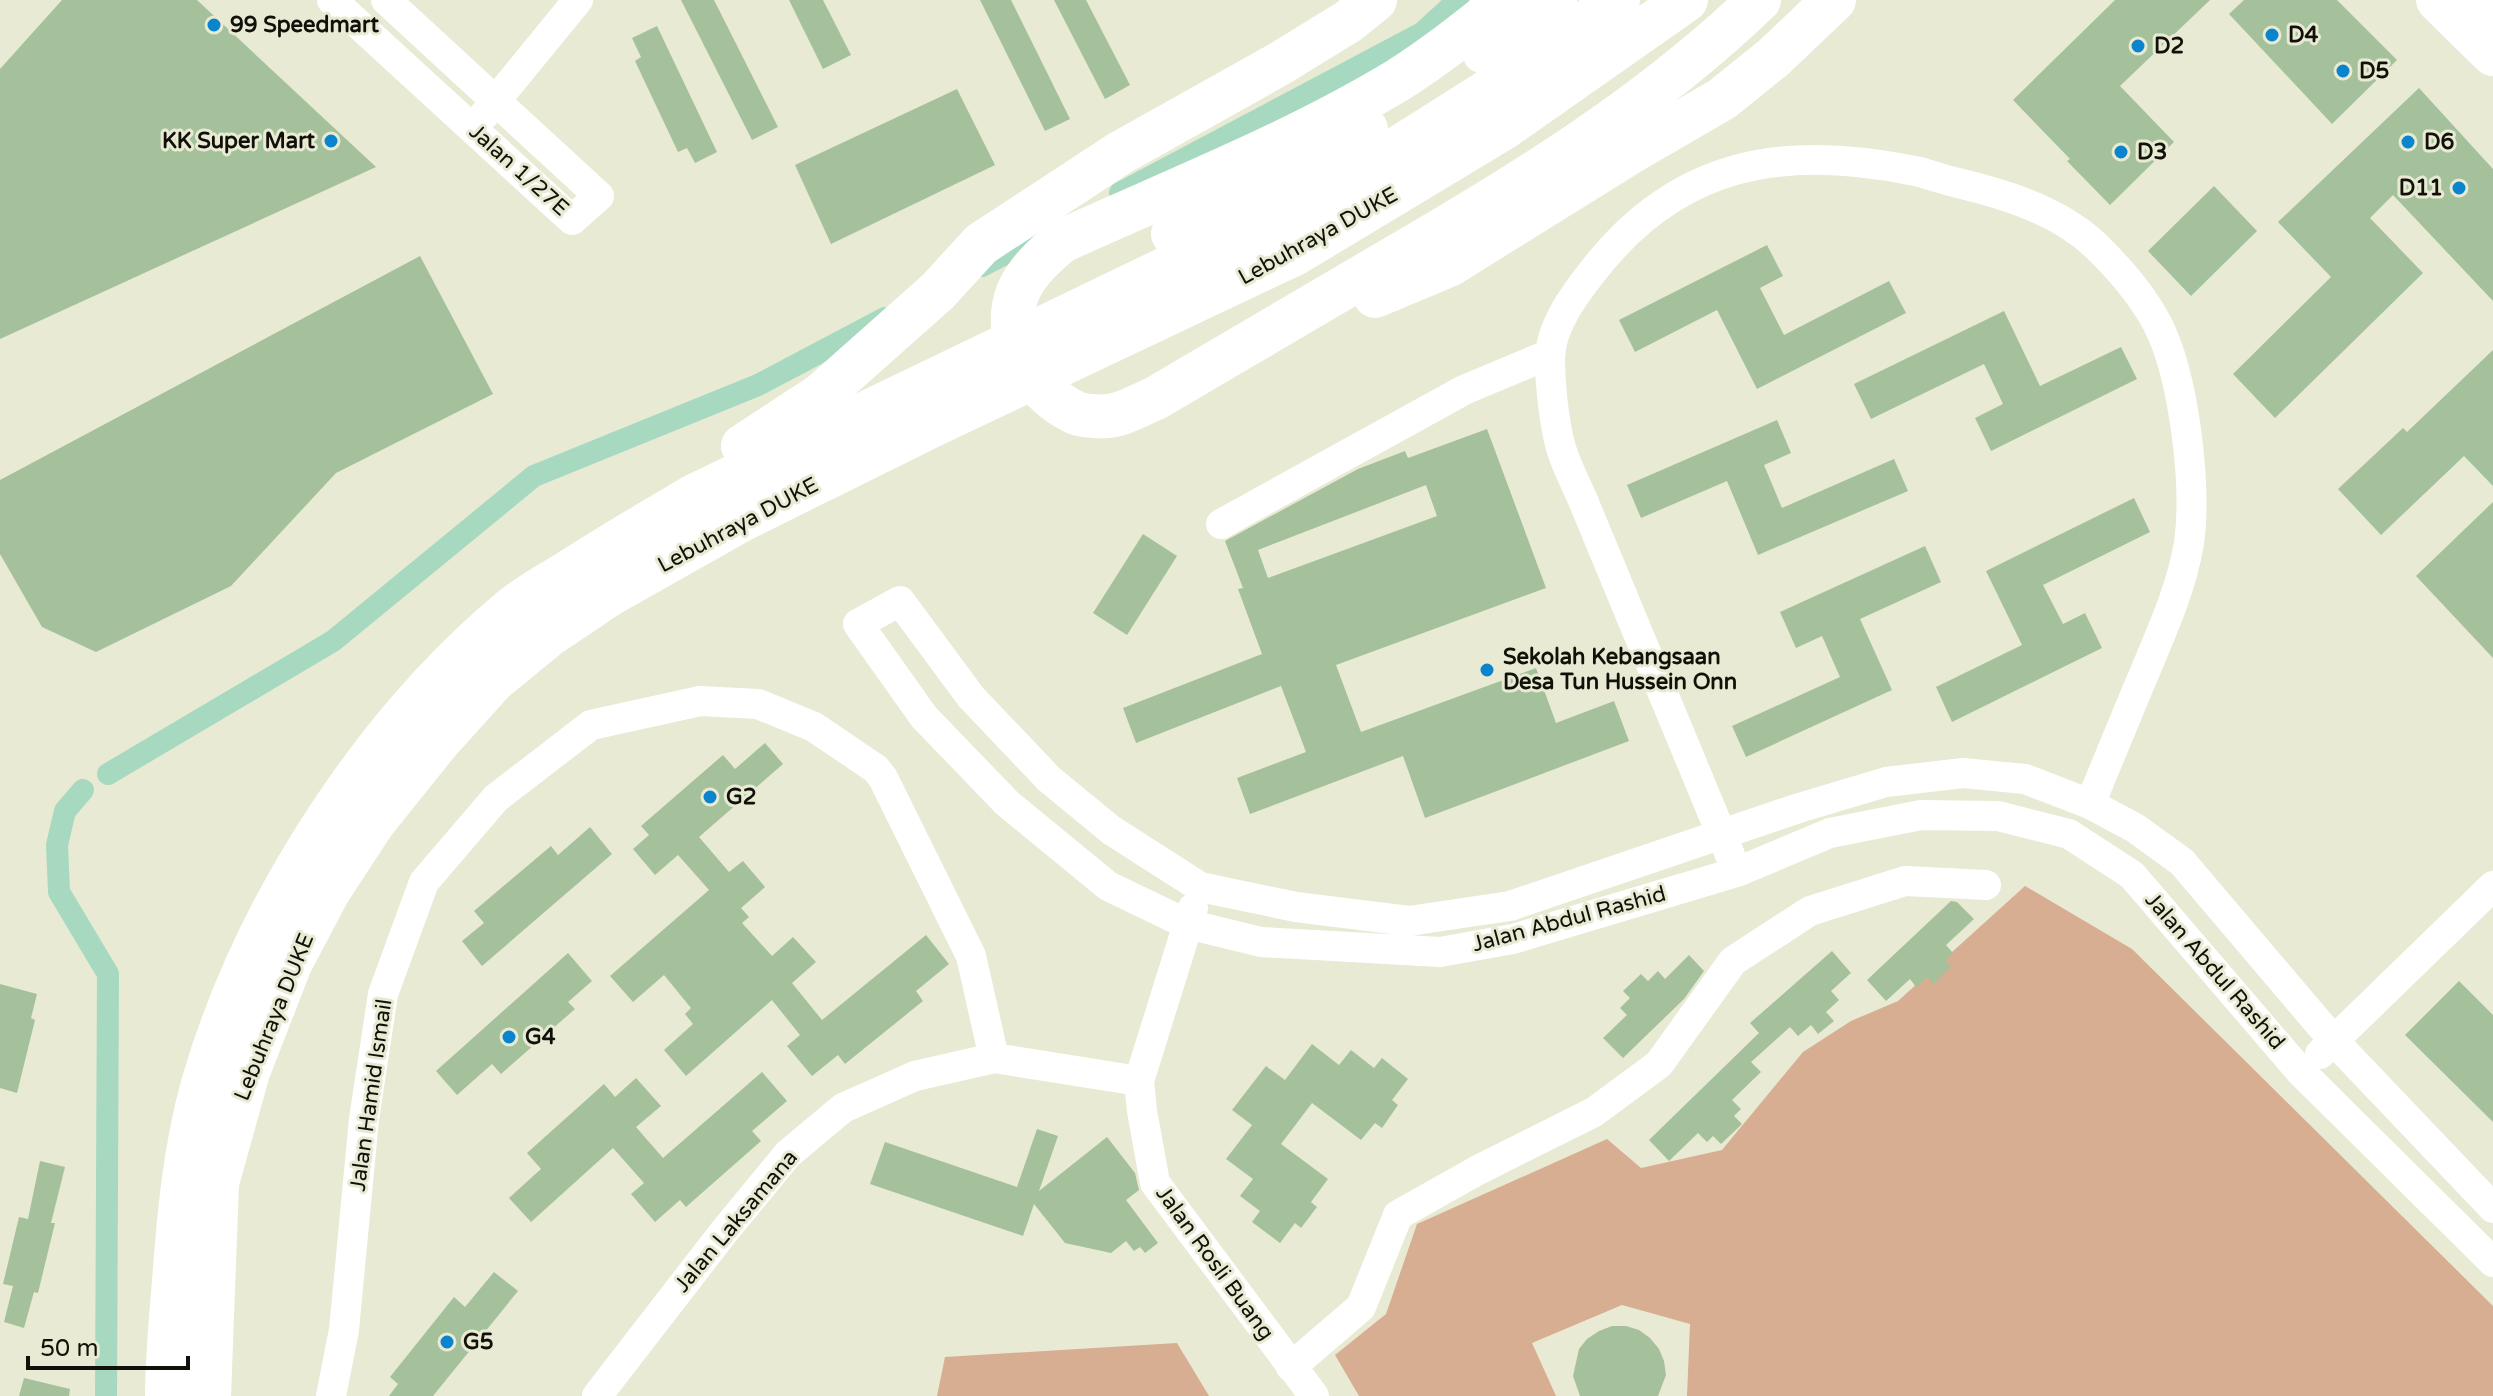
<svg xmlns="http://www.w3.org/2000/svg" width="2493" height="1396" viewBox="0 0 2493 1396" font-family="'Varela Round',sans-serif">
<rect width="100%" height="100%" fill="#e8ead3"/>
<!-- green -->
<g fill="#d7ae92">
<path d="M 2025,886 L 2132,949 L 2493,1306 L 2493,1396 L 1687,1396 L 1690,1324 L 1622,1305 L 1532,1343 L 1556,1396 L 1359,1396 L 1335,1355 L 1386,1314 L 1417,1224 L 1607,1139 L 1641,1168 L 1722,1150 L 1803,1052 L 1851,1021 L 1898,1001 Z"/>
<path d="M 1177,1343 L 1209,1396 L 937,1396 L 945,1357 Z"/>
</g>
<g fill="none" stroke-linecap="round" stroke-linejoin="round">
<!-- canal -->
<g stroke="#a7d9c1" stroke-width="22">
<path d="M 1120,193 L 1422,33 L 1458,0"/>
<path d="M 982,266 L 1051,230"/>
<path d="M 108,774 L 333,641 L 534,476 L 758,385 L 885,318"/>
<path d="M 83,790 L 65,811 L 57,845 L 59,892 L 108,974 L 106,1396"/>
</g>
</g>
<!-- building -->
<g fill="#a5c19b" fill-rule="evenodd">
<path d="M 62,0 L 197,0 L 376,167 L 0,339 L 0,69 Z"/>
<path d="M 681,0 L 714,0 L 778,127 L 752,140 Z"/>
<path d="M 789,0 L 823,0 L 851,55 L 823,69 Z"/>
<path d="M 980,0 L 1011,0 L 1070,119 L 1045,131 Z"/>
<path d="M 1054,0 L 1086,0 L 1130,85 L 1105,99 Z"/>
<path d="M 2115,0 L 2210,0 L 2120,86 L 2174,142 L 2110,205 L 2067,161 L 2070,159 L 2013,100 Z"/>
<path d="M 2244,0 L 2337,0 L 2397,60 L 2332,124 L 2229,14 Z"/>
<path d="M 657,26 L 717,152 L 695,163 L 687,148 L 678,152 L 635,61 L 641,57 L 632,38 Z"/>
<path d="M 2419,88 L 2493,169 L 2493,301 L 2393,195 L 2370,218 L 2423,273 L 2275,418 L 2233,374 L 2331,277 L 2278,222 Z"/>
<path d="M 957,89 L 995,165 L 831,244 L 795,165 Z"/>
<path d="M 2214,186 L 2257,231 L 2191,296 L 2148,251 Z"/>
<path d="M 1767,245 L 1783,276 L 1760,288 L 1784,335 L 1889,281 L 1906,313 L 1757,389 L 1717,310 L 1635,352 L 1619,320 Z"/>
<path d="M 420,256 L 493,394 L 336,473 L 231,586 L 96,652 L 42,627 L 0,554 L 0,480 Z"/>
<path d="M 2004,311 L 2040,386 L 2121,347 L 2137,379 L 1991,451 L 1975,418 L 2003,404 L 1984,364 L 1871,419 L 1854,384 Z"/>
<path d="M 2493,350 L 2493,486 L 2464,456 L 2381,535 L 2338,489 L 2403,428 L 2407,432 Z"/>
<path d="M 1777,420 L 1791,453 L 1764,465 L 1782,508 L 1894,459 L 1908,491 L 1758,555 L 1727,481 L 1641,518 L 1627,485 Z"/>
<path d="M 1487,429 L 1546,588 L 1336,665 L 1361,732 L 1536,668 L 1556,723 L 1614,701 L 1629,741 L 1425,818 L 1403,756 L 1250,814 L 1237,778 L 1306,752 L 1281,686 L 1136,743 L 1123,708 L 1262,654 L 1238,589 L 1243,588 L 1225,541 L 1358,469 L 1405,451 L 1408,458 ZM 1426,485 L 1437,516 L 1268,578 L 1258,550 Z"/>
<path d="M 2134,498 L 2150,532 L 2043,585 L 2063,624 L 2085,613 L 2102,648 L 1952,722 L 1936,687 L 2022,645 L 1986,571 Z"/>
<path d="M 2493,502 L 2493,658 L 2416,576 Z"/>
<path d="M 1143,534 L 1177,556 L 1127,635 L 1093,613 Z"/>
<path d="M 1925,546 L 1941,582 L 1860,619 L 1892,690 L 1746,757 L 1732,726 L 1840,677 L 1822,636 L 1796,648 L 1780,612 Z"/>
<path d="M 765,743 L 783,764 L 699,837 L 729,872 L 743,861 L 765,887 L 741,908 L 749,917 L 742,923 L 772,956 L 793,937 L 816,962 L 792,983 L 822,1020 L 926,935 L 949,964 L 916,991 L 923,1001 L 845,1064 L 838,1055 L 812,1076 L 787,1046 L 800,1035 L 772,1000 L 686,1076 L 664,1050 L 693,1024 L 685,1014 L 691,1008 L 664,975 L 633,1002 L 610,976 L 709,890 L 678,855 L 655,875 L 633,849 L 649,835 L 641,826 L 723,755 L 735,769 Z"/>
<path d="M 590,827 L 612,854 L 482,966 L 462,941 L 484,923 L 474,911 L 551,846 L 558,855 Z"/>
<path d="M 1951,901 L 1957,902 L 1974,919 L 1946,945 L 1953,953 L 1945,960 L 1951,966 L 1933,984 L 1927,977 L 1916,987 L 1910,979 L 1886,1001 L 1867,980 Z"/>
<path d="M 1832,951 L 1851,973 L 1831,991 L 1839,1000 L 1826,1012 L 1834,1021 L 1818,1034 L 1811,1025 L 1798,1036 L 1790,1027 L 1751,1062 L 1761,1072 L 1732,1100 L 1741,1109 L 1734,1116 L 1742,1124 L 1721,1144 L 1713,1136 L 1707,1142 L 1698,1133 L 1669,1161 L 1649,1140 L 1759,1033 L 1750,1023 Z"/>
<path d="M 568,953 L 592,981 L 568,1002 L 575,1009 L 501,1074 L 492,1064 L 457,1095 L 436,1071 Z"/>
<path d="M 1689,955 L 1704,971 L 1684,999 L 1623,1058 L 1603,1038 L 1627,1015 L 1620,1008 L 1630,998 L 1623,991 L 1641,974 L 1648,981 L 1658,971 L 1665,979 Z"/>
<path d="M 2459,981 L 2493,1015 L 2493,1122 L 2405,1035 Z"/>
<path d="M 0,984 L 37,994 L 31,1018 L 35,1020 L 17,1093 L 0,1088 Z"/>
<path d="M 1312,1044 L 1339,1065 L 1351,1050 L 1374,1068 L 1382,1058 L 1408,1079 L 1392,1100 L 1398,1105 L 1382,1128 L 1375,1123 L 1361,1140 L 1312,1103 L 1281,1144 L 1328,1179 L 1311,1202 L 1317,1207 L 1301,1228 L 1295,1223 L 1280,1243 L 1252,1222 L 1260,1211 L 1240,1196 L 1253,1179 L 1226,1159 L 1252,1125 L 1232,1110 L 1266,1066 L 1285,1080 Z"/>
<path d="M 762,1072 L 787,1101 L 752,1131 L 761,1141 L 686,1207 L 680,1200 L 655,1222 L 631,1194 L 644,1183 L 613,1148 L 531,1222 L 509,1198 L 541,1169 L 527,1153 L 604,1084 L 615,1097 L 636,1078 L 661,1106 L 636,1127 L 663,1158 Z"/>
<path d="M 1037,1129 L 1058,1136 L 1039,1191 L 1107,1137 L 1135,1173 L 1139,1190 L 1126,1200 L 1158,1243 L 1145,1253 L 1140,1247 L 1134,1251 L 1126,1241 L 1111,1253 L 1065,1243 L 1034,1204 L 1023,1236 L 870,1184 L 885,1142 L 1017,1187 Z"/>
<path d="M 40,1161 L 65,1167 L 51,1223 L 55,1223 L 38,1293 L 34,1292 L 24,1328 L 4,1322 L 13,1286 L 3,1284 L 19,1217 L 28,1219 Z"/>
<path d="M 494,1272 L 518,1291 L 433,1396 L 389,1396 L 398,1384 L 390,1377 L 454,1297 L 465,1307 Z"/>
<path d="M 1612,1326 L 1626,1326 L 1639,1330 L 1650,1338 L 1659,1349 L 1664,1361 L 1666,1375 L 1658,1396 L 1580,1396 L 1573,1376 L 1579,1349 L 1587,1339 L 1599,1331 Z"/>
<path d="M 24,1378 L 70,1389 L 69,1396 L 19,1396 Z"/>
</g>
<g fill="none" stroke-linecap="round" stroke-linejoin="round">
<!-- minor -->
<g stroke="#fff" stroke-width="30">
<path d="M 332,0 L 572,220 L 599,196 L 386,0"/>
<path d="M 484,115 L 578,0"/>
<path d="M 1221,524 L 1464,390 L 1550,354"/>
<path d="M 1730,855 C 1695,769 1659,683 1623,597 C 1609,564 1596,531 1582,498 C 1575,482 1566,465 1561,448 C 1554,423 1550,384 1550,359 C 1550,327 1574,295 1593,271 C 1678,161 1784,144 1915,171 C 1929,174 1944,180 1958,183 C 2009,195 2065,213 2102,252 C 2123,273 2143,297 2157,323 C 2184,375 2197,485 2189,543 C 2182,585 2165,624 2149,662 C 2129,709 2110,756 2090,804"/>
<path d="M 1193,908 L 1139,1081 L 1142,1111 L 1155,1183 L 1314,1396"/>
<path d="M 2320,1054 L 2493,886"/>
<path d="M 2493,1208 L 2334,1041 L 2182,862 L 2135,828 L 2090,804 L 2025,779 L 1963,773 L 1886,782 L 1799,808 L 1510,906 L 1409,921 L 1296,907 L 1200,887 L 1111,830 L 1049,779 L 971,697 L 900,601 L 858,624 L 924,717 L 1007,803 L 1108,886 L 1187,924 L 1261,942 L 1440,952 L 1513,939 L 1737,872 L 1830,833 L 1921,815 L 1998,816 L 2069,834 L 2132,875 L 2300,1071 L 2493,1262"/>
<path d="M 1291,1367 L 1361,1307 L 1398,1215 L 1478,1170 L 1594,1112 L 1659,1064 L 1733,961 L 1810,911 L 1905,881 L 1986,885"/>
<path d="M 331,1396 L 344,1330 L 364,1119 L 383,994 L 424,882 L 496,798 L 591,725 L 700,701 L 758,704 L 814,727 L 876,769 L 883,778 L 971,956 L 994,1058"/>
<path d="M 597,1396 L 723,1233 L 788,1154 L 843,1108 L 915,1076 L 994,1058 L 1139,1081"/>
</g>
<!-- highway -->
<g stroke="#fff" stroke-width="44">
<path d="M 1506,0 C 1471,28 1436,56 1398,80 C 1292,144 1174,190 1062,241 C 1045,255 1027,271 1018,292 C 1000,338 1031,390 1072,411 C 1080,416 1098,417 1108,416 C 1123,415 1141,404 1154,399 C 1232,353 1311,307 1389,261 C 1520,185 1649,106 1759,0"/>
<path d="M 2438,0 L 2493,54"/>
<path d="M 2491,0 L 2493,3"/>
<path d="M 1484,52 L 1555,0"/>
<path d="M 1173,234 L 1321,156 L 1366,129"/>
<path d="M 1375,296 L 1449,265 L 1629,153 L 1722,99 L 1773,58 L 1834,0"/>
<path d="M 743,446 L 821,395 L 938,291 L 981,244 L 1120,153 L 1279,64 L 1349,21 L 1375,0"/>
<path d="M 167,1396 C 167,1358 171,1319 174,1281 C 179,1214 185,1148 203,1084 C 254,908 372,725 513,608 C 529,595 547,585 564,575 C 607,547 650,522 694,496 L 1338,186 L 1490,90 L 1618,0"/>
<path d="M 209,1396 L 217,1183 L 248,1072 L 290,964 L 328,892 L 373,823 L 438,742 L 494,680 L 549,635 L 610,594 L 741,520 L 931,426 L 1296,253 L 1502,129 L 1686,0"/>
</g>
</g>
<!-- markers -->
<g fill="#0a84cc" stroke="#e8ead3" stroke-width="3">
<circle cx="214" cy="25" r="8"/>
<circle cx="2272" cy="35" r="8"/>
<circle cx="2138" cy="46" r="8"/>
<circle cx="2343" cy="71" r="8"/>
<circle cx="331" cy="141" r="8"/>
<circle cx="2408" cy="142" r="8"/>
<circle cx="2121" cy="152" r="8"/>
<circle cx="2459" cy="188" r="8"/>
<circle cx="1487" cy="670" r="8"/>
<circle cx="710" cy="797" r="8"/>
<circle cx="509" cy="1037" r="8"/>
<circle cx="447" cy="1342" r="8"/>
</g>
<g text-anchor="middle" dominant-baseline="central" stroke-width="6" stroke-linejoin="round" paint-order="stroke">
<!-- poi labels -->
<g font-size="22" font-weight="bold" fill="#111109" stroke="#e8ead3" text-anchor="start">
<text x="230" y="25">99 Speedmart</text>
<text x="2288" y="35">D4</text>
<text x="2154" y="46">D2</text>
<text x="2359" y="71">D5</text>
<text x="315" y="141" text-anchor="end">KK Super Mart</text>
<text x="2424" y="142">D6</text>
<text x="2137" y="152">D3</text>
<text x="2443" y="188" text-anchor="end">D11</text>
<text x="1503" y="657">Sekolah Kebangsaan<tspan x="1503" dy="25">Desa Tun Hussein Onn</tspan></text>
<text x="726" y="797">G2</text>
<text x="525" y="1037">G4</text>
<text x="463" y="1342">G5</text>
</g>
<!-- street labels -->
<g font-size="22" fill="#111109" stroke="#e8ead3">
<text transform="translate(519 170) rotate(42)">Jalan 1/27E</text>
<text transform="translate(1318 236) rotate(-29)">Lebuhraya DUKE</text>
<text transform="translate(738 525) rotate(-28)">Lebuhraya DUKE</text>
<text transform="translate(1569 919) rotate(-15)">Jalan Abdul Rashid</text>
<text transform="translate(2215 971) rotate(49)">Jalan Abdul Rashid</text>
<text transform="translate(274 1017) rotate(-68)">Lebuhraya DUKE</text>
<text transform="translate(371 1095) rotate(-82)">Jalan Hamid Ismail</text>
<text transform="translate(736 1221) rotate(-50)">Jalan Laksamana</text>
<text transform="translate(1215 1263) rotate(54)">Jalan Rosli Buang</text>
</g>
</g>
<!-- scale -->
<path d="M28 1356v12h160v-12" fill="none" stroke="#111109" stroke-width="4"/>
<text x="40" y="1356" font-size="24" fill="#111109" stroke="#e8ead3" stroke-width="6" paint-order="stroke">50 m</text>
</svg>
